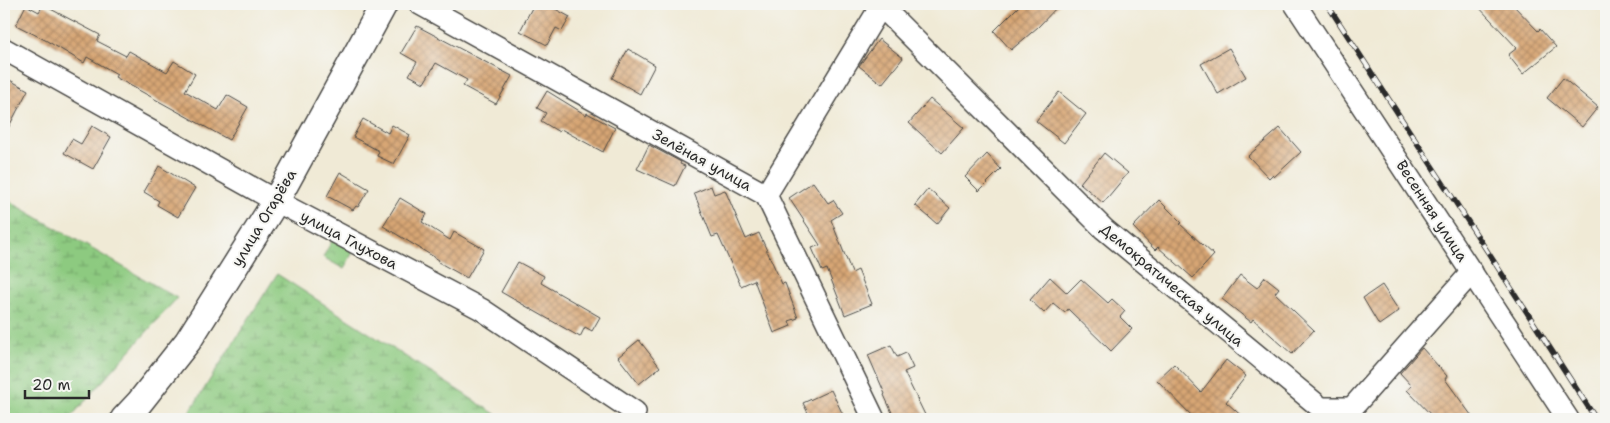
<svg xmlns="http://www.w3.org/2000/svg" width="1610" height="423" viewBox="0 0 1610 423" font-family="'Shantell Sans',sans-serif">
<defs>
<pattern id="wetland-marsh" width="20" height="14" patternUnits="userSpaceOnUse" patternTransform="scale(1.25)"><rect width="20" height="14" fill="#8dca80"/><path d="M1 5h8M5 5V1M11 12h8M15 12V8" fill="none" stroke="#73a469"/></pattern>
<pattern id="park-crowns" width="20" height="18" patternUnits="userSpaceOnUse" patternTransform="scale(1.25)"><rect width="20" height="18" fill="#8dca80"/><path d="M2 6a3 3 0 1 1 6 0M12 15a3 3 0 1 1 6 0" fill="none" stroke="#73a469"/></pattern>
<pattern id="building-cross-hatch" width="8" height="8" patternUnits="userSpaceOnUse" patternTransform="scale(1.25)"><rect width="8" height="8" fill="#d7a675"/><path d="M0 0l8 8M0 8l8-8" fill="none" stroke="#af8760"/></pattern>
</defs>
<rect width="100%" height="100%" fill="#f6f6f2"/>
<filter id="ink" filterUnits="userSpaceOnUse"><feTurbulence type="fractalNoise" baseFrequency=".02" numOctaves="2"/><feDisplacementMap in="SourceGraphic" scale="10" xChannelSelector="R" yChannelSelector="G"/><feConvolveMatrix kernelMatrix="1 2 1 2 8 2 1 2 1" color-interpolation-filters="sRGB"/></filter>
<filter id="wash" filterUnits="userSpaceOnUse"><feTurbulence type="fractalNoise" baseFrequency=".0096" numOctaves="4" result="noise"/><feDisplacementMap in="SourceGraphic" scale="20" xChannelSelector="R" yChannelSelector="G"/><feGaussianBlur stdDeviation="1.12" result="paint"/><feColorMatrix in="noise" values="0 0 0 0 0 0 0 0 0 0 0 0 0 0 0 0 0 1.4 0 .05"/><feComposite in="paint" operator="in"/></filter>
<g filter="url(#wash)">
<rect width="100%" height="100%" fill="#f0ead6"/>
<!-- wetland -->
<g fill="url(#wetland-marsh)" stroke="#5c7a56">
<path d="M 4,198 L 177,298 L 69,419 L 4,419 Z"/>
<path d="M 277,274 L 503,419 L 185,419 Z"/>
</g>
<!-- park -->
<path fill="url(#park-crowns)" stroke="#5c7a56" d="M 333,239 L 354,250 L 344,269 L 323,257 Z"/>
<g id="blocks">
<!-- building -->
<g fill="url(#building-cross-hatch)">
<path d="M 534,4 L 546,4 L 570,17 L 562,31 L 556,28 L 547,45 L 520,31 Z"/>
<path d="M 1021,4 L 1060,4 L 1038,27 L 1011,50 L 994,31 Z"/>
<path d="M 1476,4 L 1512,4 L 1538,31 L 1540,29 L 1556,47 L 1523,74 L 1508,55 L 1517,48 Z"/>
<path d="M 26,5 L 39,12 L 43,5 L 100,35 L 97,41 L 126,56 L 129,51 L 167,72 L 174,61 L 195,74 L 185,91 L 218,110 L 227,95 L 248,107 L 229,140 L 115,77 L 117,74 L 87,57 L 84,63 L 47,41 L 16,25 Z"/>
<path d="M 417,26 L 512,76 L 496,104 L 463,86 L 467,80 L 436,63 L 424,83 L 409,75 L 417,62 L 401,53 Z"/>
<path d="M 879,39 L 903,58 L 882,84 L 859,66 Z"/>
<path d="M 1229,48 L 1246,77 L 1218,94 L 1201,64 Z"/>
<path d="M 628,49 L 655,65 L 640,94 L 612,78 Z"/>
<path d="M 4,77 L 28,90 L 4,136 Z"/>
<path d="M 1563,78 L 1598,107 L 1582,127 L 1547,98 Z"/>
<path d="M 547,91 L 586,115 L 587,113 L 615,128 L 603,152 L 561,129 L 559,132 L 541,121 L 546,113 L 537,108 Z"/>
<path d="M 1059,92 L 1086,114 L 1064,143 L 1036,121 Z"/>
<path d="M 930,99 L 964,128 L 942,153 L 909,123 Z"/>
<path d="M 363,119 L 388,133 L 392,125 L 410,135 L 394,164 L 377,156 L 379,151 L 353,137 Z"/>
<path d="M 92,126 L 111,137 L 93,169 L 64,153 L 72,139 L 81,144 Z"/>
<path d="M 1280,128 L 1301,152 L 1274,177 L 1272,175 L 1269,178 L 1248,156 Z"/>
<path d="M 649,145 L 681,162 L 680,164 L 685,166 L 675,186 L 637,169 Z"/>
<path d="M 1104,153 L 1128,173 L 1103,203 L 1080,183 Z"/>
<path d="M 987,154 L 1001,169 L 979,191 L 965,177 Z"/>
<path d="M 159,166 L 195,188 L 178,217 L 157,205 L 159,201 L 144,192 Z"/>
<path d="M 340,172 L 369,189 L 358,207 L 356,206 L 353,210 L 327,196 Z"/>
<path d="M 813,182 L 828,203 L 833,200 L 842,213 L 831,220 L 852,273 L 858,270 L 872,304 L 845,315 L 827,269 L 822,271 L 812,248 L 820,245 L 789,198 Z"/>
<path d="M 711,186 L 714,194 L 725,190 L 746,239 L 759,233 L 782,284 L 785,283 L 798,318 L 789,321 L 791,326 L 774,333 L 754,280 L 741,286 L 718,235 L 712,237 L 694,193 Z"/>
<path d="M 928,189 L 950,208 L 937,224 L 915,205 Z"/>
<path d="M 400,198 L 427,214 L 422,222 L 450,240 L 454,232 L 484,249 L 467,278 L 438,262 L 439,260 L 383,226 Z"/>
<path d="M 1159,200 L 1182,223 L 1180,224 L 1214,255 L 1193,278 L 1158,247 L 1155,250 L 1133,227 Z"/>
<path d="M 518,262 L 544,276 L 541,283 L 600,317 L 592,331 L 585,327 L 580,337 L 501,292 Z"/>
<path d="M 1240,275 L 1257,288 L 1265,277 L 1279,288 L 1275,293 L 1314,330 L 1292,354 L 1253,319 L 1251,322 L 1222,299 Z"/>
<path d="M 1050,277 L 1067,293 L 1081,279 L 1108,303 L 1112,299 L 1125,311 L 1120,317 L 1132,329 L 1111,351 L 1068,309 L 1065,313 L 1053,303 L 1044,313 L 1030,300 Z"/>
<path d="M 1382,285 L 1399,311 L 1379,325 L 1363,298 Z"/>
<path d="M 639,340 L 660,367 L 639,384 L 618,357 Z"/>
<path d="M 891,345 L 897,357 L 906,353 L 913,368 L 904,372 L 927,419 L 895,419 L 884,395 L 885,394 L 868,355 Z"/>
<path d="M 1422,348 L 1447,376 L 1445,379 L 1474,419 L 1435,419 L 1407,390 L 1412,386 L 1400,373 Z"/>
<path d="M 1226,360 L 1246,376 L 1226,402 L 1245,419 L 1195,419 L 1157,380 L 1174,364 L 1201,392 Z"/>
<path d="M 831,390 L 845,419 L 811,419 L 803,403 Z"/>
</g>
</g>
</g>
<g filter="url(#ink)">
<use href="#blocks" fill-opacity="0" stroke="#494845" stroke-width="1"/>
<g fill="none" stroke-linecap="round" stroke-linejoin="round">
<!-- minor casing -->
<g stroke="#494845" stroke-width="24">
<g id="minor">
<path d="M 420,4 L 766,195 L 874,419"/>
<path d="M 881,4 L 881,6 L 1104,229 L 1321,408 L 1352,408 L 1472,272"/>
<path d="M 1295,4 L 1568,419"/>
<path d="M 4,49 L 276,201 L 481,309 L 635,412"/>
<path d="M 766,195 L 881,6"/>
</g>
</g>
<!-- major casing -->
<g stroke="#494845" stroke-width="29">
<path id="major" d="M 124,419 L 139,403 L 188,341 L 276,201 L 384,4"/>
</g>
<!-- minor -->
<use href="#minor" stroke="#fff" stroke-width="21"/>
<!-- major -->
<use href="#major" stroke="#fff" stroke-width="26"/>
<!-- rail casing -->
<g stroke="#2b2b2b" stroke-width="5.5">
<path id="rail" d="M 1327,4 L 1596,419"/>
</g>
<!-- rail -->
<use href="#rail" stroke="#f6f6f2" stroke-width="4" stroke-dasharray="11" stroke-linecap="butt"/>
</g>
</g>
<g text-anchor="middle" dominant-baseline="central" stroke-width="4" stroke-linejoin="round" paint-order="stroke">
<!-- street labels -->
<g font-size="15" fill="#2b2b2b" stroke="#f6f6f2">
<text transform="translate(702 160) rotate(29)">Зелёная улица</text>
<text transform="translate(1432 211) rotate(57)">Весенняя улица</text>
<text transform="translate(264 218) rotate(-59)">улица Огарёва</text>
<text transform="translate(349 240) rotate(28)">улица Глухова</text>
<text transform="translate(1172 285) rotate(40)">Демократическая улица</text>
</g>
</g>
<!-- margin -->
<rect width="1610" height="423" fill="none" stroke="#f6f6f2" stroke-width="20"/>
<!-- scale -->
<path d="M25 390v8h64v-8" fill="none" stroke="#2b2b2b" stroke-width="2.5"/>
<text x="32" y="390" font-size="15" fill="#2b2b2b" stroke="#f6f6f2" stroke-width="4" paint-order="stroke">20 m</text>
</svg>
